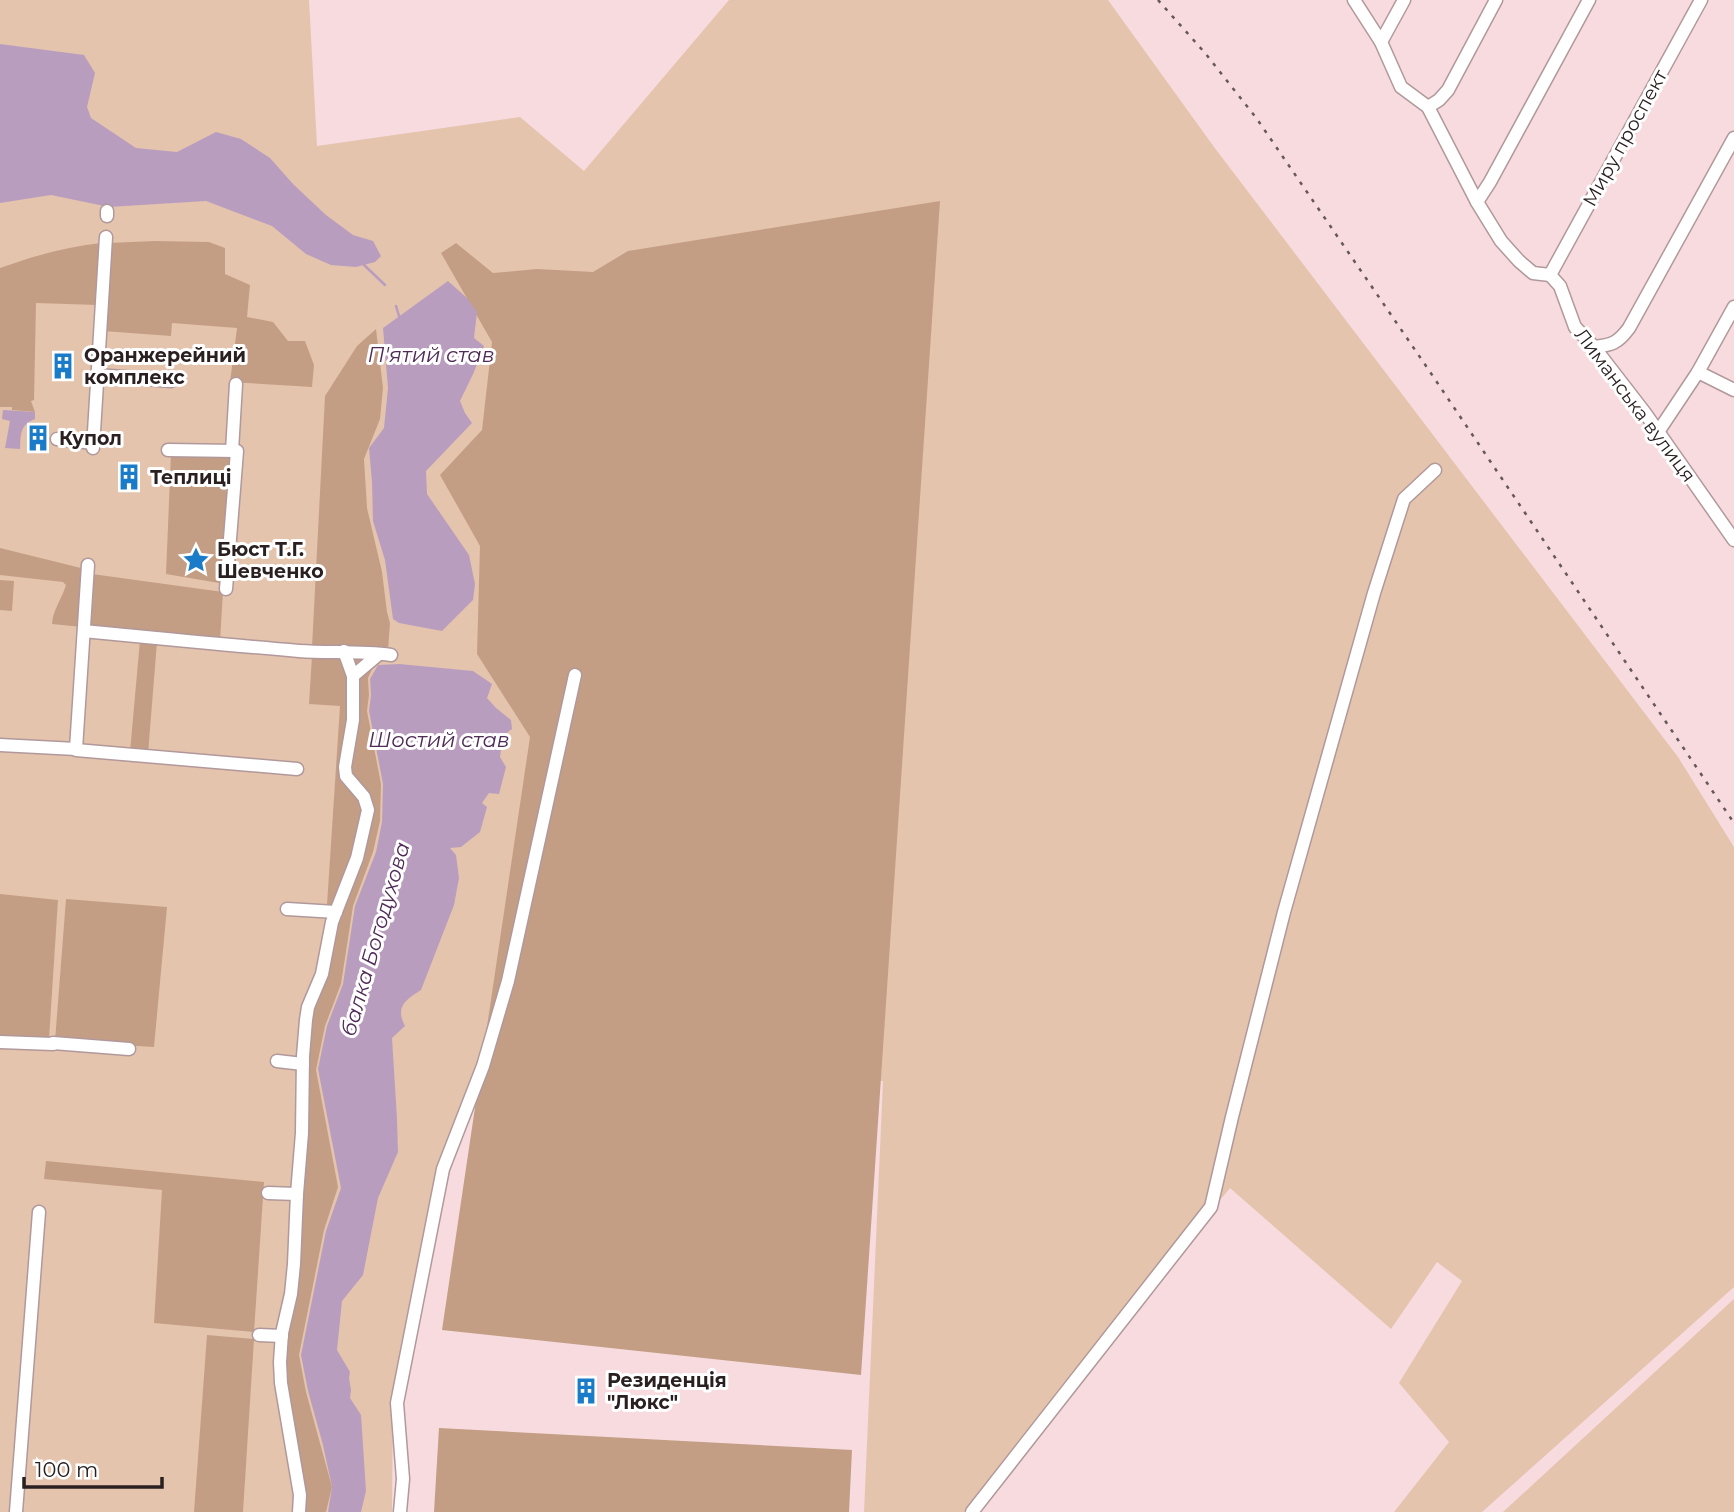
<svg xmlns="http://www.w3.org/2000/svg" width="1734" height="1512" viewBox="0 0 1734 1512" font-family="Montserrat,sans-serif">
<rect width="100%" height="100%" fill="#f7dbdf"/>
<!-- green -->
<g fill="#e4c4ad">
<path d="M 0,0 L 309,0 L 317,146 L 520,117 L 584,171 L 729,0 L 1108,0 L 1214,147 L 1678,757 L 1734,847 L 1734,1287 L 1482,1512 L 1394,1512 L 1449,1442 L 1399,1383 L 1462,1281 L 1437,1262 L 1391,1329 L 1230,1188 L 964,1512 L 864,1512 L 883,1081 L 477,1065 L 435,1180 L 393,1398 L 392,1512 L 0,1512 Z"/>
<path d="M 1734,1299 L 1734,1512 L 1503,1512 Z"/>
</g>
<!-- forest -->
<g fill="#c39e84">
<path d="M 940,201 L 861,1375 L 442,1330 L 530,737 L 477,654 L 480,546 L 440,475 L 482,430 L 492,342 L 441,253 L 456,243 L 493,273 L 537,269 L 593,272 L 628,251 Z"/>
<path d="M 155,241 L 209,242 L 225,248 L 225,274 L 250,285 L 247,317 L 273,322 L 288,341 L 305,341 L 314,365 L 312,387 L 230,382 L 237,328 L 172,323 L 171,336 L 103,331 L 108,243 Z"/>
<path d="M 101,243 L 98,305 L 36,303 L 34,400 L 31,401 L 35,412 L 12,410 L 12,407 L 0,407 L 0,268 C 34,256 65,247 101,243 Z"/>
<path d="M 376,329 L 383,388 L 380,419 L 364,459 L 367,508 L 382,572 L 387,612 L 390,623 L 388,650 L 312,647 L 325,396 L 357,346 Z"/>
<path d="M 171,454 L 234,456 L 225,584 L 166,574 Z"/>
<path d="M 0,548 L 85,569 L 82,627 L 52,624 C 53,609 62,599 66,585 L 63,582 L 0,575 Z"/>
<path d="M 92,574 L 223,592 L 220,641 L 88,628 Z"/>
<path d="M 0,580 L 14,581 L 12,611 L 0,610 Z"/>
<path d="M 140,640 L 157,642 L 148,754 L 130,752 Z"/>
<path d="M 312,656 L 377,658 L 368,678 L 369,695 L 367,711 L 381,784 L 380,821 L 373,852 L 353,906 L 341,984 L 325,1026 L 316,1070 L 338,1187 L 324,1230 L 299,1355 L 306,1392 L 332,1487 L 326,1512 L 303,1512 L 284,1380 L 308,1024 L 340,906 L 327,905 L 340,706 L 309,704 Z"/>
<path d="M 0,894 L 58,900 L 49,1039 L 0,1037 Z"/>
<path d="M 66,899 L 167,907 L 154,1047 L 55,1041 Z"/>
<path d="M 46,1161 L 264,1182 L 254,1332 L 154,1323 L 162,1190 L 44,1179 Z"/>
<path d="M 207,1335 L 254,1339 L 243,1512 L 194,1512 Z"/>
<path d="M 439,1428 L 852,1450 L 849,1512 L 434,1512 Z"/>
</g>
<!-- water -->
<g fill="#b99dbf">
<path d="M 0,44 L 84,55 L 95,73 L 87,107 L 91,118 L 136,148 L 177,152 L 216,132 L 241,139 L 270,158 L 293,184 L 326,215 L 353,235 L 373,241 L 381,256 L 375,262 L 356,267 L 331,265 L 306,254 L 272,226 L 206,201 L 109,207 L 51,195 L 0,203 Z"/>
<path d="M 448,281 L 467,298 L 477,312 L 474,338 L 484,346 L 474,372 L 460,401 L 465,413 L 472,423 L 426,471 L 427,494 L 469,555 L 475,584 L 473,600 L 442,631 L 399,623 L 393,619 L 385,560 L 373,521 L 372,482 L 369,448 L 384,428 L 388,388 L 383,328 Z"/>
<path d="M 3,410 L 35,412 L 35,419 C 19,425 21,436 20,449 L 5,448 L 10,421 L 2,419 Z"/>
<path d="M 399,664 L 473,671 L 492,684 L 487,698 L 496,708 L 511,720 L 512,729 L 503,736 L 500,757 L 506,767 L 499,794 L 489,793 L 482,803 L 487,807 L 480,832 L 461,847 L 450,848 L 456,855 L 459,878 L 454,905 L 421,990 C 405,1000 395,1007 405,1026 L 392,1038 L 397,1119 L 398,1152 L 378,1198 L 363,1275 L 342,1301 L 337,1350 L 350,1372 L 349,1378 L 351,1390 L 350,1398 L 361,1415 L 366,1491 L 361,1512 L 328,1512 L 332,1487 L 323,1445 L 308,1391 L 301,1355 L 326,1231 L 341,1188 L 318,1069 L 327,1026 L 343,984 L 355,906 L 376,852 L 382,822 L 383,784 L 369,711 L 371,695 L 370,679 L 378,665 Z"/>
</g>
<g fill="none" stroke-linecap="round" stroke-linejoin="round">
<!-- stream -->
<g stroke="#b99dbf" stroke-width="2.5">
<path d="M 362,263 L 385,285"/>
<path d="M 396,306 L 399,316"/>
</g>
<!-- minor casing -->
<g stroke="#b1989b" stroke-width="15">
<g id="minor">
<path d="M 1354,0 L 1381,42 L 1401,87 L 1428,107 L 1477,202 L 1501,241 L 1519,261 L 1533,273 L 1550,275 L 1560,286 L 1575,327 L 1594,347 L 1645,413 L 1734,540"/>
<path d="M 1381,42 L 1404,0"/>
<path d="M 1428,107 L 1439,100 L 1448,90 L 1496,0"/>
<path d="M 1477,202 L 1490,182 L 1589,0"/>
<path d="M 107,216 L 107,211"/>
<path d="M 1550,275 L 1701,0"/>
<path d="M 1594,347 C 1612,345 1618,343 1629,328 L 1734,138"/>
<path d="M 1698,372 L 1734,390"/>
<path d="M 98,375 L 171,381"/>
<path d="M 1658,432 L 1698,372 L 1734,307"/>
<path d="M 57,439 L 93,443"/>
<path d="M 93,448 L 106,237"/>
<path d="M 168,450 L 237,451 L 226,589"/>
<path d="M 232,451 L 236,384"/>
<path d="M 84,631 C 156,638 227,645 299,651 C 330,653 360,651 391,655"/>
<path d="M 353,676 L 379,654"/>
<path d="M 0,745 L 76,749 L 88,565"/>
<path d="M 76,750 L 297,769"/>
<path d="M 287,909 L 336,912"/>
<path d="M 0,1042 L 53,1044"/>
<path d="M 53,1043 L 129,1049"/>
<path d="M 277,1061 L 303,1064"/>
<path d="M 268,1193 L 297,1194"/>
<path d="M 259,1335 L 282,1336"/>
<path d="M 16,1512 L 39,1212"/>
<path d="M 299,1512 L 300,1495 L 281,1383 L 280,1362 L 282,1333 L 291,1294 L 294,1264 L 297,1194 L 302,1133 L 303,1056 L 306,1020 L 308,1007 L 322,974 L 332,922 L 357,858 L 368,810 L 364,797 L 346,776 L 345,767 L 353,720 L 353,676 L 344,651"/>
<path d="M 400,1512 L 403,1479 L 397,1403 L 443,1169 L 483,1066 L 508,981 L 575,675"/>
<path d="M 972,1512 L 1211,1207 L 1232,1117 L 1284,912 L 1374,593 L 1404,499 L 1435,470"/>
</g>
</g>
<!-- minor -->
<use href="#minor" stroke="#fff" stroke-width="12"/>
<!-- rail -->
<path stroke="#665759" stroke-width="2.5" stroke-dasharray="3.5 7" stroke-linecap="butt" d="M 1158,0 L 1205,53 L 1257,119 L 1424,363 L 1734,823"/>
</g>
<!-- icons -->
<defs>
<g id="building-bare" transform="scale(2.1)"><path d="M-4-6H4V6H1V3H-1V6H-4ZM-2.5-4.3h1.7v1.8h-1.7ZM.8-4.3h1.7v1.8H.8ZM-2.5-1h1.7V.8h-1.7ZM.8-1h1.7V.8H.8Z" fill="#1a7cc8" stroke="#fff" stroke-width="2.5" paint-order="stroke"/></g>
<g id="sight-bare" transform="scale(2.1)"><path d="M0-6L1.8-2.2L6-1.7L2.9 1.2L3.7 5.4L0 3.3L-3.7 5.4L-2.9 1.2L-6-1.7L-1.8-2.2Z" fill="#1a7cc8" stroke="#fff" stroke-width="2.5" paint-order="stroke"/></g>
</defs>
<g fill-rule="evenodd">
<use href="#building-bare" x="63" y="366"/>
<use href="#building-bare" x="38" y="438"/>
<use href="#building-bare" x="129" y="477"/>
<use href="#sight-bare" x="196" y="560"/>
<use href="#building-bare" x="586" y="1391"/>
</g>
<g text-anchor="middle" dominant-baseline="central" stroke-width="6" stroke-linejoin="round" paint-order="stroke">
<!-- street labels -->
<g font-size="19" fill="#2a2021" stroke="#fff">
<text transform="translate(1625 138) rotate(-61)">Миру проспект</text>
<text transform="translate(1635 405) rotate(53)">Лиманська вулиця</text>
</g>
<!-- poi labels -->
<g font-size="19" font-weight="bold" fill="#2a2021" stroke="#fff" text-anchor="start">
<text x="84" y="355">Оранжерейний<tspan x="84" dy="22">комплекс</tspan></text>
<text x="59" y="438">Купол</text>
<text x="150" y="477">Теплиці</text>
<text x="217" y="549">Бюст Т.Г.<tspan x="217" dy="22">Шевченко</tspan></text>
<text x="607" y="1380">Резиденція<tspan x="607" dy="22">"Люкс"</tspan></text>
</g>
<!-- water labels -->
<g font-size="21" font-style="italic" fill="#4e2a56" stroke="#fff">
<text x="431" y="354">П'ятий став</text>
<text x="439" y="739">Шостий став</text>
<text transform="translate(375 939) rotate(-74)">балка Богодухова</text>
</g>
</g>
<!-- scale -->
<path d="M24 1477v10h138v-10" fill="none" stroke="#2a2021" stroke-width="3.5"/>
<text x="35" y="1477" font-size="21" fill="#2a2021" stroke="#ffffff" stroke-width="5" paint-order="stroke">100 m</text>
</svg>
